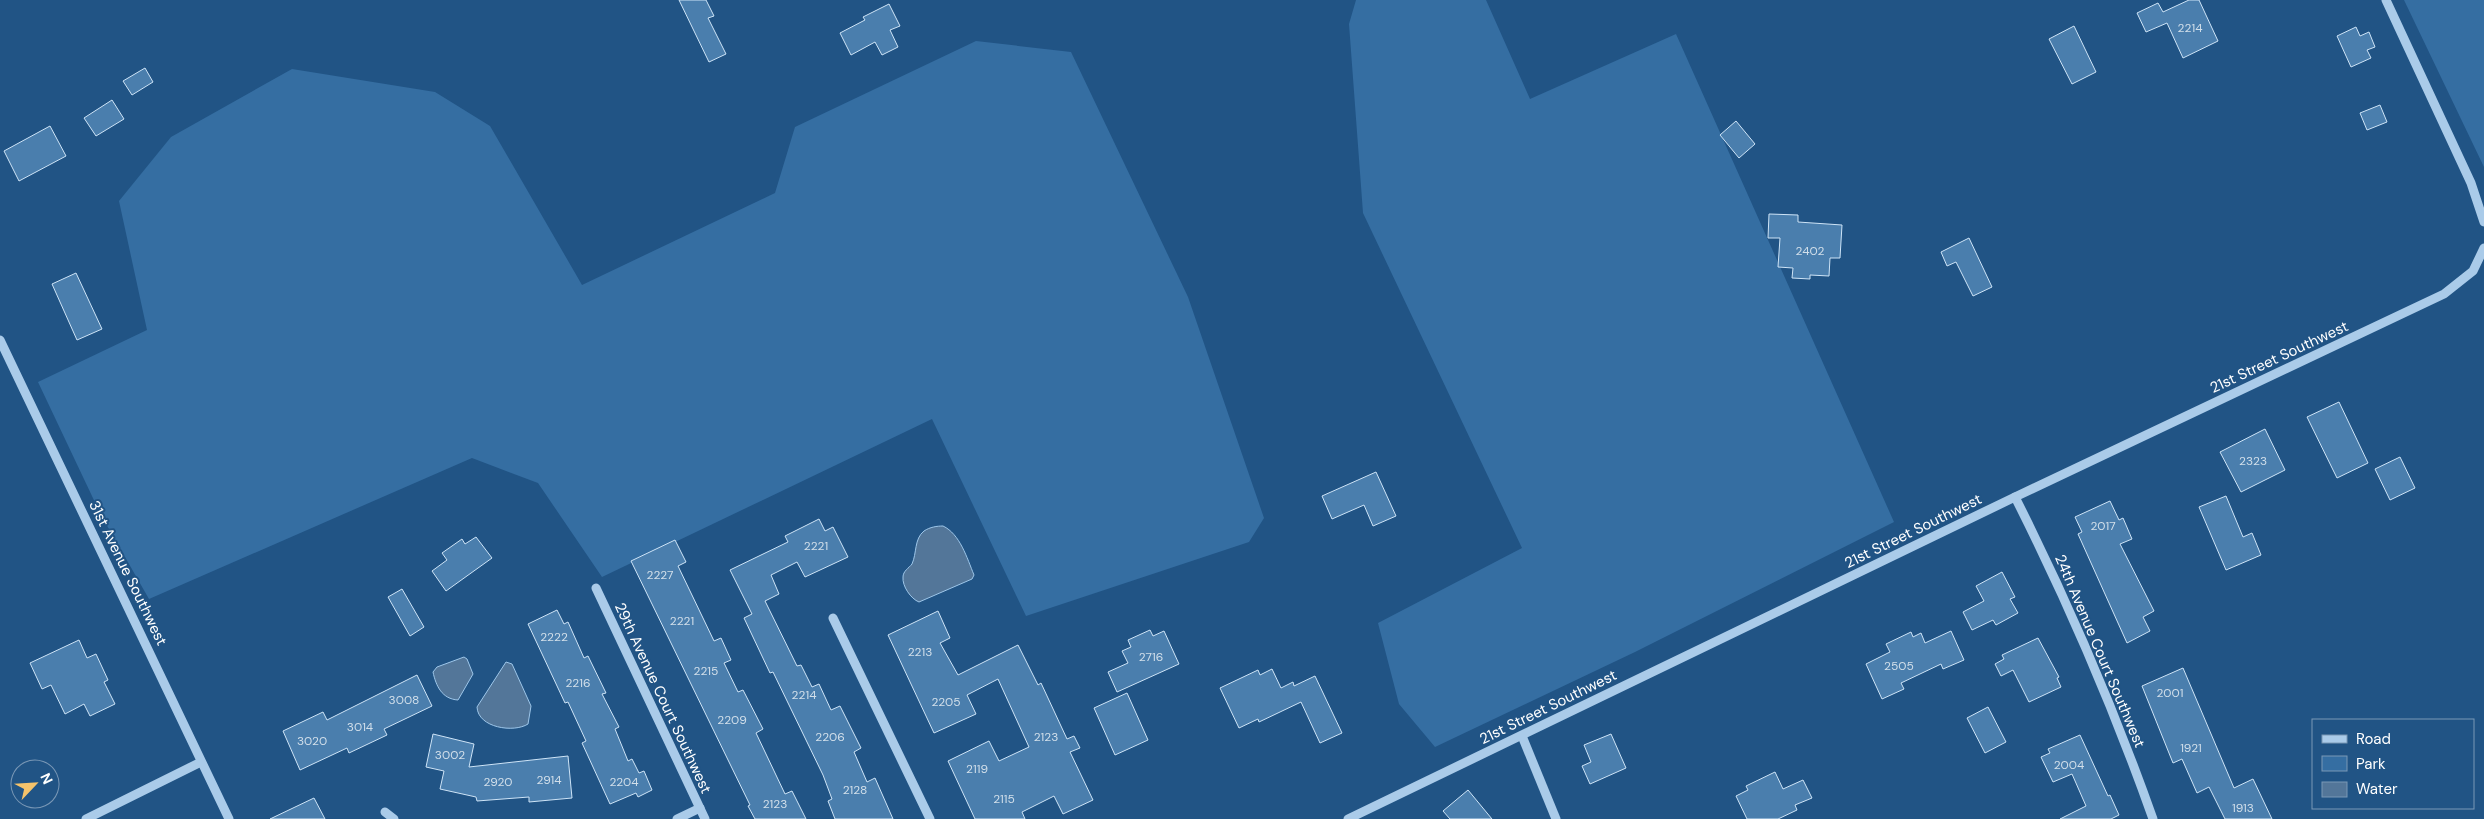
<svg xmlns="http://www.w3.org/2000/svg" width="2484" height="819" viewBox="0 0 2484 819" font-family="'DM Sans',sans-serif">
<rect width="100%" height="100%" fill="#215485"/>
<!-- green -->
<g fill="#356ea2">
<path d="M 1356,0 L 1486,0 L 1530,99 L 1676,34 L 1894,522 L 1635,652 L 1435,747 L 1399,704 L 1378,623 L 1522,548 L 1363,213 L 1349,24 Z"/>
<path d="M 2404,0 L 2484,0 L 2484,167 Z"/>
<path d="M 976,41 L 1071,52 L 1188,297 L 1264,518 L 1249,542 L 1026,616 L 932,419 L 602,577 L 538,483 L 472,458 L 149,599 L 101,515 L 38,382 L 147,330 L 119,201 L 171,137 L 292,69 L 435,92 L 490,126 L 582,285 L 775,193 L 795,127 Z"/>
</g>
<!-- water -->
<g fill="#537699" stroke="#9ec7ea">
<path d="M 943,526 C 960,534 967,558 974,575 L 972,579 L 919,602 C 911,599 902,586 903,577 C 903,571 909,568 912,564 C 917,553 914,539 924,531 C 930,527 937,526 943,526 Z"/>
<path d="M 464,657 L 467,659 L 473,674 L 458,700 C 442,699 436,686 433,672 L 437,667 Z"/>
<path d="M 506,662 L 512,664 L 531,706 L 528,724 C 514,733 478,728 477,707 Z"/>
</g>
<!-- building -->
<g fill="#4a7ead" stroke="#cee4f7">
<path d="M 679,0 L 706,0 L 714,16 L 708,18 L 726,54 L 709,62 Z"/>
<path d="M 2189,0 L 2199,0 L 2218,41 L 2183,58 L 2167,23 L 2146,32 L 2137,13 L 2158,3 L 2163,12 Z"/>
<path d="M 889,4 L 900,26 L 890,30 L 898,47 L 882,55 L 875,42 L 851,55 L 840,33 L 865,20 L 863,17 Z"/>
<path d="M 2074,26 L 2096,72 L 2072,84 L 2049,39 Z"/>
<path d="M 2356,27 L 2360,36 L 2369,32 L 2375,47 L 2367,50 L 2371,58 L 2351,67 L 2337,36 Z"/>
<path d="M 145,68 L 153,82 L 132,95 L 123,81 Z"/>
<path d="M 112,100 L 124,119 L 96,136 L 84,118 Z"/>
<path d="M 2380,105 L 2387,122 L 2367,130 L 2360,113 Z"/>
<path d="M 1736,121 L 1755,144 L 1739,158 L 1720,135 Z"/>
<path d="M 50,126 L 66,156 L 19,181 L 4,151 Z"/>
<path d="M 1769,214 L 1798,215 L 1798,222 L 1842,225 L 1840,258 L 1830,258 L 1829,276 L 1810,275 L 1810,279 L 1792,278 L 1793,268 L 1778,267 L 1780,238 L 1768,238 Z"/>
<path d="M 1969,238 L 1992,287 L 1973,296 L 1956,262 L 1947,266 L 1941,252 Z"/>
<path d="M 76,273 L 102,329 L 77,340 L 52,284 Z"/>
<path d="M 2339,402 L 2368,463 L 2337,478 L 2307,417 Z"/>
<path d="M 2265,429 L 2285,470 L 2241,492 L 2220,452 Z"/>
<path d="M 2400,457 L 2415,488 L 2390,500 L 2375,469 Z"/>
<path d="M 1376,472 L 1396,516 L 1373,526 L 1364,505 L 1332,519 L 1322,496 Z"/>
<path d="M 2226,496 L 2243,537 L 2252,533 L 2261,555 L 2226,570 L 2199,507 Z"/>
<path d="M 2110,501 L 2119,520 L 2123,518 L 2132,539 L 2120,544 L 2154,611 L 2143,617 L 2150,631 L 2127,643 L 2078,534 L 2082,532 L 2075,517 Z"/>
<path d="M 819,519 L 825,531 L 833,527 L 848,557 L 805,577 L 797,562 L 771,575 L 779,594 L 765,601 L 797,666 L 801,665 L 812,687 L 819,684 L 831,710 L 840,706 L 861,748 L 854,752 L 867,782 L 875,778 L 893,819 L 835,819 L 828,801 L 832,799 L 823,775 L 773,672 L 770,673 L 744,618 L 752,614 L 730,570 L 788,542 L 785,536 Z"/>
<path d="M 476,537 L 492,558 L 446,591 L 432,571 L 447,560 L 442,553 L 462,539 L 465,544 Z"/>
<path d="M 675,540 L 686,562 L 678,566 L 714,641 L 721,638 L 731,660 L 724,663 L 738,692 L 743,690 L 763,729 L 756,733 L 785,794 L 792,791 L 806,819 L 755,819 L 748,806 L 750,805 L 631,561 Z"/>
<path d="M 2002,572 L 2015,597 L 2010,599 L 2018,613 L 1996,625 L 1993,620 L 1972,630 L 1963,612 L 1984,601 L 1976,586 Z"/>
<path d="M 402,589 L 424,627 L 410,636 L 388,597 Z"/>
<path d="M 557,610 L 564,624 L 568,622 L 584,658 L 588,656 L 606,693 L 602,694 L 619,727 L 615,729 L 628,761 L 632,759 L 639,773 L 644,771 L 652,790 L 638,797 L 636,793 L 610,804 L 582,743 L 586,741 L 568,702 L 565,703 L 528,624 Z"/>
<path d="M 938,611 L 950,638 L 940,643 L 958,675 L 1018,645 L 1038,685 L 1041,683 L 1067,739 L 1074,736 L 1080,748 L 1070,752 L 1093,800 L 1063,814 L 1054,796 L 1022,812 L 1025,819 L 975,819 L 948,761 L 989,741 L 999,761 L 1029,747 L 998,679 L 967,695 L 976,714 L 934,733 L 888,635 Z"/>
<path d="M 1150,630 L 1153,636 L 1164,631 L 1179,664 L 1117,692 L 1108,672 L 1128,663 L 1122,651 L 1131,647 L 1128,640 Z"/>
<path d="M 1951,631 L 1964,660 L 1943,669 L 1941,664 L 1901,683 L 1904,689 L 1882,699 L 1866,664 L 1890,652 L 1886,644 L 1911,632 L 1913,637 L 1921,633 L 1925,643 Z"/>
<path d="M 2038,638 L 2059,677 L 2057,678 L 2061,687 L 2029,702 L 2013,670 L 2001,676 L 1995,664 L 2004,659 L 2002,655 Z"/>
<path d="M 79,640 L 87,658 L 96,654 L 108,680 L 104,682 L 115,704 L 90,716 L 84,704 L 65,714 L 51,685 L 42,689 L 30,663 Z"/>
<path d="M 2183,668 L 2234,788 L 2253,779 L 2272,819 L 2225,819 L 2209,787 L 2197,793 L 2182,759 L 2173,763 L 2142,686 Z"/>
<path d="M 1272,669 L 1281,688 L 1293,682 L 1294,686 L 1315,676 L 1342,733 L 1320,743 L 1301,702 L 1259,722 L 1258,719 L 1239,728 L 1220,688 L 1258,670 L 1260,675 Z"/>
<path d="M 417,675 L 432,706 L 384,729 L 387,735 L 349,753 L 347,748 L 300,770 L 283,731 L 323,712 L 327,720 Z"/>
<path d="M 1127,693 L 1148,740 L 1115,755 L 1094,708 Z"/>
<path d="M 1988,707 L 2006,742 L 1985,753 L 1967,718 Z"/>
<path d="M 433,734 L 474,744 L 469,767 L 568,756 L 572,798 L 529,802 L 529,797 L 477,801 L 476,797 L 440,789 L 444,771 L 426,767 Z"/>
<path d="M 1611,734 L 1626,768 L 1590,784 L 1582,766 L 1591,762 L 1584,745 Z"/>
<path d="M 2080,735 L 2108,796 L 2110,795 L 2119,815 L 2111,819 L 2060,819 L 2086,806 L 2072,774 L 2053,782 L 2041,757 L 2050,753 L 2048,749 Z"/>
<path d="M 1775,772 L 1783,789 L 1803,780 L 1812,798 L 1795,805 L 1797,810 L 1778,819 L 1747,819 L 1736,796 L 1748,790 L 1746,786 Z"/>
<path d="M 1468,790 L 1492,819 L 1450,819 L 1443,811 Z"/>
<path d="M 314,798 L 325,819 L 270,819 Z"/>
</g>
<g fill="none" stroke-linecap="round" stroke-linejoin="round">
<!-- minor -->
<g stroke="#aacbe9" stroke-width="9">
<path d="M 2386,0 L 2471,183 L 2484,222"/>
<path d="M 0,340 L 229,819"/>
<path d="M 2015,497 C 2068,602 2114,709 2153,819"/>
<path d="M 596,588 L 705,819"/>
<path d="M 833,618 L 930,819"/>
<path d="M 1522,736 L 1556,819"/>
<path d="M 385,812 L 394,819"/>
<path d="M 86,819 L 201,762"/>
<path d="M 677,819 L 700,808"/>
<path d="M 1348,819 L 2015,497 L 2444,294 L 2473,271 L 2484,248"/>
</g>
</g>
<g text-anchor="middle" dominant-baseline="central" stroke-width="4" stroke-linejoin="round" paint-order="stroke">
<!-- number labels -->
<g font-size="12" fill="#d2dfea">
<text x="2190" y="28">2214</text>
<text x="1810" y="251">2402</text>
<text x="2253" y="461">2323</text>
<text x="2103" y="526">2017</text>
<text x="816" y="546">2221</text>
<text x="660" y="575">2227</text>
<text x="682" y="621">2221</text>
<text x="554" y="637">2222</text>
<text x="920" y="652">2213</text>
<text x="1151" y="657">2716</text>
<text x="1899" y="666">2505</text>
<text x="706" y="671">2215</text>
<text x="578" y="683">2216</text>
<text x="2170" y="693">2001</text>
<text x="804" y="695">2214</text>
<text x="404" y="700">3008</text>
<text x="946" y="702">2205</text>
<text x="732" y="720">2209</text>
<text x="360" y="727">3014</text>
<text x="830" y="737">2206</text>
<text x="1046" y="737">2123</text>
<text x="312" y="741">3020</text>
<text x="2191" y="748">1921</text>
<text x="450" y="755">3002</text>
<text x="2069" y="765">2004</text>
<text x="977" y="769">2119</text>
<text x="549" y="780">2914</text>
<text x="498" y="782">2920</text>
<text x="624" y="782">2204</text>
<text x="855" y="790">2128</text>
<text x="1004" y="799">2115</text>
<text x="775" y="804">2123</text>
<text x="2243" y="808">1913</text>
</g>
<!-- street labels -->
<g font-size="15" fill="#fff" stroke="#215485">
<text transform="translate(2279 357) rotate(-25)">21st Street Southwest</text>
<text transform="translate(1913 531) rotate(-26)">21st Street Southwest</text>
<text transform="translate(128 573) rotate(64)">31st Avenue Southwest</text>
<text transform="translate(2100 651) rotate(67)">24th Avenue Court Southwest</text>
<text transform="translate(663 698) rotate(65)">29th Avenue Court Southwest</text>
<text transform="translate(1548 707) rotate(-26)">21st Street Southwest</text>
</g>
</g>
<!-- legend -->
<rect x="2312" y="719" width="162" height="90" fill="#215485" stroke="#7a98b6"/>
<rect x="2322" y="735" width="25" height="8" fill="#aacbe9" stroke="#7a98b6"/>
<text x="2356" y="744" font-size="15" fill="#ffffff">Road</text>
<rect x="2322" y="756" width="25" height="15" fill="#356ea2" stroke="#7a98b6"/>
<text x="2356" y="769" font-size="15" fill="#ffffff">Park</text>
<rect x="2322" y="782" width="25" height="15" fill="#537699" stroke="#7a98b6"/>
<text x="2356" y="794" font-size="15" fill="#ffffff">Water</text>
<!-- north arrow -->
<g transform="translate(35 784) rotate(65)"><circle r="24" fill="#215485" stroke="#7a98b6"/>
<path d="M0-4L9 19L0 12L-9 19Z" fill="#f5c36b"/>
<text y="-8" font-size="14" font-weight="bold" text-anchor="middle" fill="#ffffff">N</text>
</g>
</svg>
